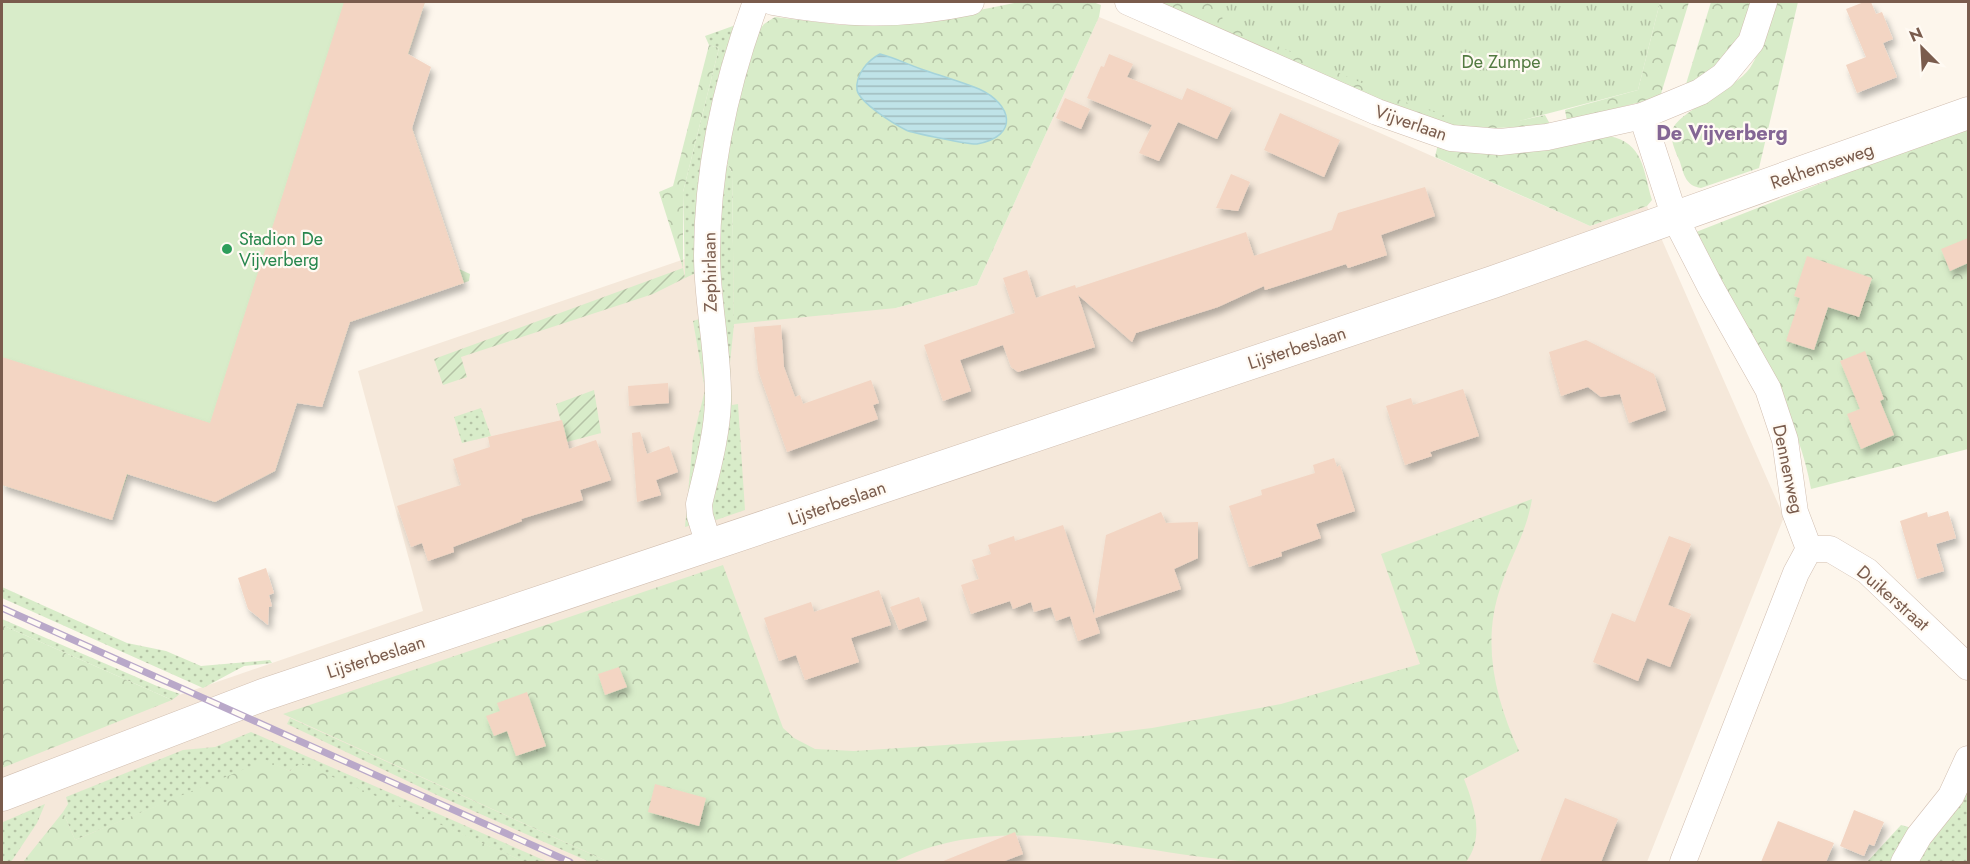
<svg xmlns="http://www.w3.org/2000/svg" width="1970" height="864" viewBox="0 0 1970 864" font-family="Jost,sans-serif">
<defs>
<pattern id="grass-dots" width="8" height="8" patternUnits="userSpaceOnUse" patternTransform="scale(1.5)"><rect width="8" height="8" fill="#d8ecc9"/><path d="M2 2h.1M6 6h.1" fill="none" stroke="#b4c2a5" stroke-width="1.8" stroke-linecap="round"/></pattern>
<pattern id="forest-crowns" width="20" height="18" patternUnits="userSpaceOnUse" patternTransform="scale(1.5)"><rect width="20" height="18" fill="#d8ecc9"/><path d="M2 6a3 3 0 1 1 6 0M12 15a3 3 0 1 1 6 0" fill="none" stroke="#b4c2a5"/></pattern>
<pattern id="park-tufts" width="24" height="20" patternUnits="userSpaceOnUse" patternTransform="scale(1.5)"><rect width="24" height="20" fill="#d8ecc9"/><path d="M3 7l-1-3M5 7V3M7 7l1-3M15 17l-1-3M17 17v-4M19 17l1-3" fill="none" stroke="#b4c2a5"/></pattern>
<pattern id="garden-furrows" width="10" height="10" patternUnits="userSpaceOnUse" patternTransform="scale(1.5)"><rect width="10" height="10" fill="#d8ecc9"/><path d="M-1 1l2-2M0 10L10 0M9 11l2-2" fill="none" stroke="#b4c2a5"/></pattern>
<pattern id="water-rules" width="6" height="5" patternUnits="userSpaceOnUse" patternTransform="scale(1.5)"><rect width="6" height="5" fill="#bfe3e8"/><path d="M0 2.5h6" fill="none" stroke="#a0bbbe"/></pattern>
<filter id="shadow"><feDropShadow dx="3.5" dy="6" stdDeviation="3" flood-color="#0004"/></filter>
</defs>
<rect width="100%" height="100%" fill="#fdf6ec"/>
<!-- residential -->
<path fill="#f5e8da" d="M 1099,17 L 1371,129 L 1590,226 L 1647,206 L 1784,517 L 1647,862 L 2,862 L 2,756 L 423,611 L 358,371 L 746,238 L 896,308 L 977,285 Z"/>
<!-- grass -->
<g fill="url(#grass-dots)">
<path d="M 733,26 L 737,28 L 696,273 L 685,278 L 683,192 L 719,48 L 709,45 L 705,36 Z"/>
<path d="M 721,155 L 732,172 L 734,324 L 730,363 L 732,405 L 738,404 L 745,510 L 716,520 L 710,518 Z"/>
<path d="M 699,319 L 702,322 L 709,389 L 696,524 L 685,527 L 693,438 L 705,390 L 693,321 Z"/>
<path d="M 481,408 L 491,436 L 462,443 L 454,417 Z"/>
<path d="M 2,587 L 127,643 L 166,651 L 201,666 L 270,660 L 272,663 L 244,666 L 203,688 L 2,598 Z"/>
<path d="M 2,619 L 157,686 L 180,694 L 172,700 L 2,625 Z"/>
<path d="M 290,718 L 609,862 L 590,862 L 439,796 L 287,724 Z"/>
<path d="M 251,732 L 548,862 L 525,862 L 301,764 L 290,771 L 266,761 L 75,840 L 63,812 L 68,804 L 66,797 L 183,750 L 215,747 Z"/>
<path d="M 1968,777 L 1968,862 L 1917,862 Z"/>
<path d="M 45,804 L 37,823 L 11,862 L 2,862 L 3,822 Z"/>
<path d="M 1901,825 L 1912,828 L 1896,862 L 1867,862 Z"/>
</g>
<!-- forest -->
<g fill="url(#forest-crowns)">
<path d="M 1019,2 L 1093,2 L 1101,5 L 1099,17 L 977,285 L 896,308 L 734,324 L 732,172 L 722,155 L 748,44 L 764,24 L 775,17 L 842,25 L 890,25 L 930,20 Z"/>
<path d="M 1148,2 L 1242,2 L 1518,121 L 1545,115 L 1550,124 C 1502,130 1460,130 1413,118 Z"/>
<path d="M 1660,2 L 1689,2 L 1660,97 L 1567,121 L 1565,110 L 1638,90 Z"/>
<path d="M 1711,2 L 1756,2 L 1740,45 L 1698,79 L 1686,84 Z"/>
<path d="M 1772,2 L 1798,2 L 1759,168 L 1701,188 C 1686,186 1684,175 1680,162 C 1676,152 1670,141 1672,131 C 1676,112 1735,90 1750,68 C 1763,48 1767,23 1772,2 Z"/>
<path d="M 709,45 L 719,48 L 683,192 L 683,268 L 659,192 L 673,186 Z"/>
<path d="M 1968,126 L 1968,449 L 1811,489 C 1796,402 1737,319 1695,242 L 1696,232 Z"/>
<path d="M 1609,136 C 1644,143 1643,170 1652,200 L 1647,206 L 1590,226 L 1435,157 L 1438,144 Z"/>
<path d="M 1532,499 C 1526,534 1512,553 1501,586 C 1481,642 1495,698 1519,751 L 1464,779 C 1474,805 1485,837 1466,862 C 1397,862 1326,864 1257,862 C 1139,857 1006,805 894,862 L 609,862 L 283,714 L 723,565 L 783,728 L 794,738 L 815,749 L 854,751 L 1085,736 L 1152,728 L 1281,704 L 1420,664 L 1381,554 Z"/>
<path d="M 2,625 L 172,700 L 2,768 Z"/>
<path d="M 266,760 L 290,771 L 301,763 L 525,862 L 23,862 L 63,812 L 75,840 Z"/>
</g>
<!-- park -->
<path fill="url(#park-tufts)" d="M 1220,2 L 1660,2 L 1638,90 L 1508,124 L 1458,120 L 1405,102 L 1223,22 Z"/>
<!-- garden -->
<g fill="url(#garden-furrows)">
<path d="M 683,268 L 685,278 L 653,294 L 461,357 L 467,377 L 443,385 L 434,359 Z"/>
<path d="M 594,390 L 601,433 L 567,442 L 556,404 Z"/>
</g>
<!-- pitch -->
<path fill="#d8ecc9" d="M 2,2 L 425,2 L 402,74 L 412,128 L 459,269 L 470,274 L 469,281 L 350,322 L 323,404 L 303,384 L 275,471 L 215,502 L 128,474 L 112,520 L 2,485 Z"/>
<!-- water -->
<path fill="url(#water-rules)" stroke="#a5d3da" stroke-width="1.5" d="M 880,54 C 896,58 911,66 927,71 C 944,77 962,82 979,89 C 1012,104 1020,136 977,144 C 971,145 912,133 906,130 C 894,124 860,103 857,90 C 855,75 868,60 880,54 Z"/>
<!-- building -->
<g fill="#f3d5c3" filter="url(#shadow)">
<path d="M 344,2 L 425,2 L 408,54 L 431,67 L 412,128 L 464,283 L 350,322 L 322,407 L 297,403 L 275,471 L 215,502 L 127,474 L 112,520 L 2,485 L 2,357 L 210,423 Z"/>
<path d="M 1864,2 L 1871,2 L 1876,14 L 1882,12 L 1893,39 L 1883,43 L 1897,77 L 1857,93 L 1846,65 L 1866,57 L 1846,9 Z"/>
<path d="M 1109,54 L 1133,64 L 1127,77 L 1182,100 L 1187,88 L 1232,108 L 1217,139 L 1178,122 L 1159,161 L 1139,153 L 1152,125 L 1087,98 L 1101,66 L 1104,67 Z"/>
<path d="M 1065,98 L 1090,109 L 1081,129 L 1056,118 Z"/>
<path d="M 1280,113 L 1340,140 L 1324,177 L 1264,150 Z"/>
<path d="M 1231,174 L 1250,182 L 1238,211 L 1216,208 Z"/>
<path d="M 1425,187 L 1435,216 L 1381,235 L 1387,255 L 1348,268 L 1346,264 L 1265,290 L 1264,286 L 1218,307 L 1136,333 L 1132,342 L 1078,295 L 1095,347 L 1018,372 L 1011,367 L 1003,345 L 960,360 L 971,391 L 943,401 L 924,345 L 1015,313 L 1003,278 L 1027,270 L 1036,298 L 1075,285 L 1076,288 L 1246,232 L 1254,256 L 1332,230 L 1338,213 Z"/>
<path d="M 1968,238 L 1968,263 L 1950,271 L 1941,249 Z"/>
<path d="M 1807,256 L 1872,278 L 1859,317 L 1828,307 L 1814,350 L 1786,341 L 1800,298 L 1794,296 Z"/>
<path d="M 781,325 L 784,367 L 795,397 L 800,395 L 803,404 L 871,380 L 879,403 L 873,405 L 878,419 L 787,452 L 758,370 L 754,327 Z"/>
<path d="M 1586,340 L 1654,374 L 1666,410 L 1629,423 L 1620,394 L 1601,397 L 1588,387 L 1561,396 L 1549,352 Z"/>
<path d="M 1865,351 L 1884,399 L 1880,401 L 1894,435 L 1861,449 L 1847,414 L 1860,409 L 1840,361 Z"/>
<path d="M 668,383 L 669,403 L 629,406 L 628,386 Z"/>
<path d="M 1463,389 L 1479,436 L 1430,452 L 1432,456 L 1405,465 L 1386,406 L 1411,398 L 1413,405 Z"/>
<path d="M 562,420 L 569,449 L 596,440 L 611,480 L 580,490 L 583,500 L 521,519 L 522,521 L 453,547 L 454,552 L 428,561 L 422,543 L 411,547 L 397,506 L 461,485 L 453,459 L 490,447 L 488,437 Z"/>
<path d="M 640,432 L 647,454 L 669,446 L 678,472 L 656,480 L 661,495 L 637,502 L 632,433 Z"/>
<path d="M 1334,458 L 1337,467 L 1340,465 L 1355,511 L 1316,524 L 1321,538 L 1281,552 L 1282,556 L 1249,567 L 1229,506 L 1262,495 L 1261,490 L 1315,473 L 1313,465 Z"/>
<path d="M 1948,511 L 1956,538 L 1936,544 L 1944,571 L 1917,579 L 1900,521 L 1927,512 L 1928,517 Z"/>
<path d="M 1161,512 L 1166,523 L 1198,522 L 1198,558 L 1174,569 L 1181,589 L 1095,618 L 1100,633 L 1078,641 L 1070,616 L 1056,621 L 1051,607 L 1034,612 L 1031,602 L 1013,609 L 1010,601 L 971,614 L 961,585 L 979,579 L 972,560 L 991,554 L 988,545 L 1014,536 L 1015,541 L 1063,525 L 1094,615 L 1106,535 Z"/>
<path d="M 1669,536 L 1691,544 L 1668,605 L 1691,614 L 1670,667 L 1647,658 L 1638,681 L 1593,662 L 1612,613 L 1635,622 Z"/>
<path d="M 266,568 L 274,593 L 269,595 L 272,606 L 269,607 L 268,625 L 248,609 L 238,578 Z"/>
<path d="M 879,590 L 891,625 L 851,638 L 859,662 L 805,680 L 796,655 L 779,661 L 764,618 L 811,602 L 814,612 Z"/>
<path d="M 919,597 L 927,620 L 899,630 L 890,607 Z"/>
<path d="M 619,667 L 627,687 L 605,695 L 598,674 Z"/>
<path d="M 527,692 L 546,746 L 516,756 L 507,731 L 494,736 L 486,716 L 500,711 L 497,703 Z"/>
<path d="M 655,784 L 706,798 L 699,826 L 648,812 Z"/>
<path d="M 1565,798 L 1618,819 L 1601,862 L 1540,862 Z"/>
<path d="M 1854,810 L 1884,822 L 1874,846 L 1869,844 L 1864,856 L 1840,846 Z"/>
<path d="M 1778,821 L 1834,843 L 1826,862 L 1761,862 Z"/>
<path d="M 1015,832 L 1023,854 L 1002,862 L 941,862 Z"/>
</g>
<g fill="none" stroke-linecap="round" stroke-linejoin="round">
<!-- minor casing -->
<g stroke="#d1beb0" stroke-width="27">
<g id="minor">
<path d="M 773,2 C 844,15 900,17 971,2"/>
<path d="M 1128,2 L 1377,112 L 1451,138 L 1500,142 L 1547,137 L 1642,116 L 1700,92 L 1723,76 L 1751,42 L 1764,2"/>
<path d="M 1642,116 L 1675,218 L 1711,288 L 1768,389 L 1785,440 L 1795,512 L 1809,549 L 1796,573 L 1683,862"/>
<path d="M 709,545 L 700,516 L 699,504 C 707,470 717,436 718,401 C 719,352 707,304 707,255 C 707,168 726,83 756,2"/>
<path d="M 1809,549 L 1830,549 L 1867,571 L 1968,667"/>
<path d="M 1904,862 L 1919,836 L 1951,796 L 1968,759"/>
</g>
</g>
<!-- tertiary casing -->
<g stroke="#d1beb0" stroke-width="33">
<path id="tertiary" d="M 2,795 L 263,695 L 1493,282 L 1968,113"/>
</g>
<!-- minor -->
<use href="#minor" stroke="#fff" stroke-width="26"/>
<!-- tertiary -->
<use href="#tertiary" stroke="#fff" stroke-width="32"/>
<!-- rail casing -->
<g stroke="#b9a8c9" stroke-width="7">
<path id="rail" d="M 2,608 L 570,862"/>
</g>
<!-- rail -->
<use href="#rail" stroke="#fffaf3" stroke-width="4.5" stroke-dasharray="14" stroke-linecap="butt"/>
</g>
<!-- markers -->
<circle fill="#2e9e5b" stroke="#fffaf3" stroke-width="2" cx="227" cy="249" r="6"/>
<g text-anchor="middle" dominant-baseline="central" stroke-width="4.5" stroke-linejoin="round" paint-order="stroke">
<!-- park labels -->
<g font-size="18" fill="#537a41" stroke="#fffaf3">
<text x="1501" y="62">De Zumpe</text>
</g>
<!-- street labels -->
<g font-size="18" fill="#7a5c4d" stroke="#fffaf3">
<text transform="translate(1411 123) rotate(19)">Vijverlaan</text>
<text transform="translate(1822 166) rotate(-19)">Rekhemseweg</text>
<text transform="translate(710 272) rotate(-91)">Zephirlaan</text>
<text transform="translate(1297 348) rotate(-18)">Lijsterbeslaan</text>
<text transform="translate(1788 469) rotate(78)">Dennenweg</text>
<text transform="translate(837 503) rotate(-19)">Lijsterbeslaan</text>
<text transform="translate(1893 598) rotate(41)">Duikerstraat</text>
<text transform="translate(376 657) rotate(-18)">Lijsterbeslaan</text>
</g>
<!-- leisure labels -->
<g font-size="18" fill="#27864d" stroke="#fffaf3" text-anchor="start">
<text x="239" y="239">Stadion De<tspan x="239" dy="21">Vijverberg</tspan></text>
</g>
<!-- neighbourhood labels -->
<g font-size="20" font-weight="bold" fill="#846695" stroke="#fffaf3">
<text x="1722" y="133">De Vijverberg</text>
</g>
</g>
<!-- border -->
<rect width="1970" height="864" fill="none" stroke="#7a5c4d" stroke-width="6"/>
<!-- north arrow -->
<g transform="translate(1922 48) rotate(336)" stroke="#fffaf3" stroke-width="4.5" paint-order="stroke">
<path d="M0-4.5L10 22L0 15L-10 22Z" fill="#7a5c4d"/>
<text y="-9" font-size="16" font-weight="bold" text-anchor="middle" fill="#7a5c4d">N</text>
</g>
</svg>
